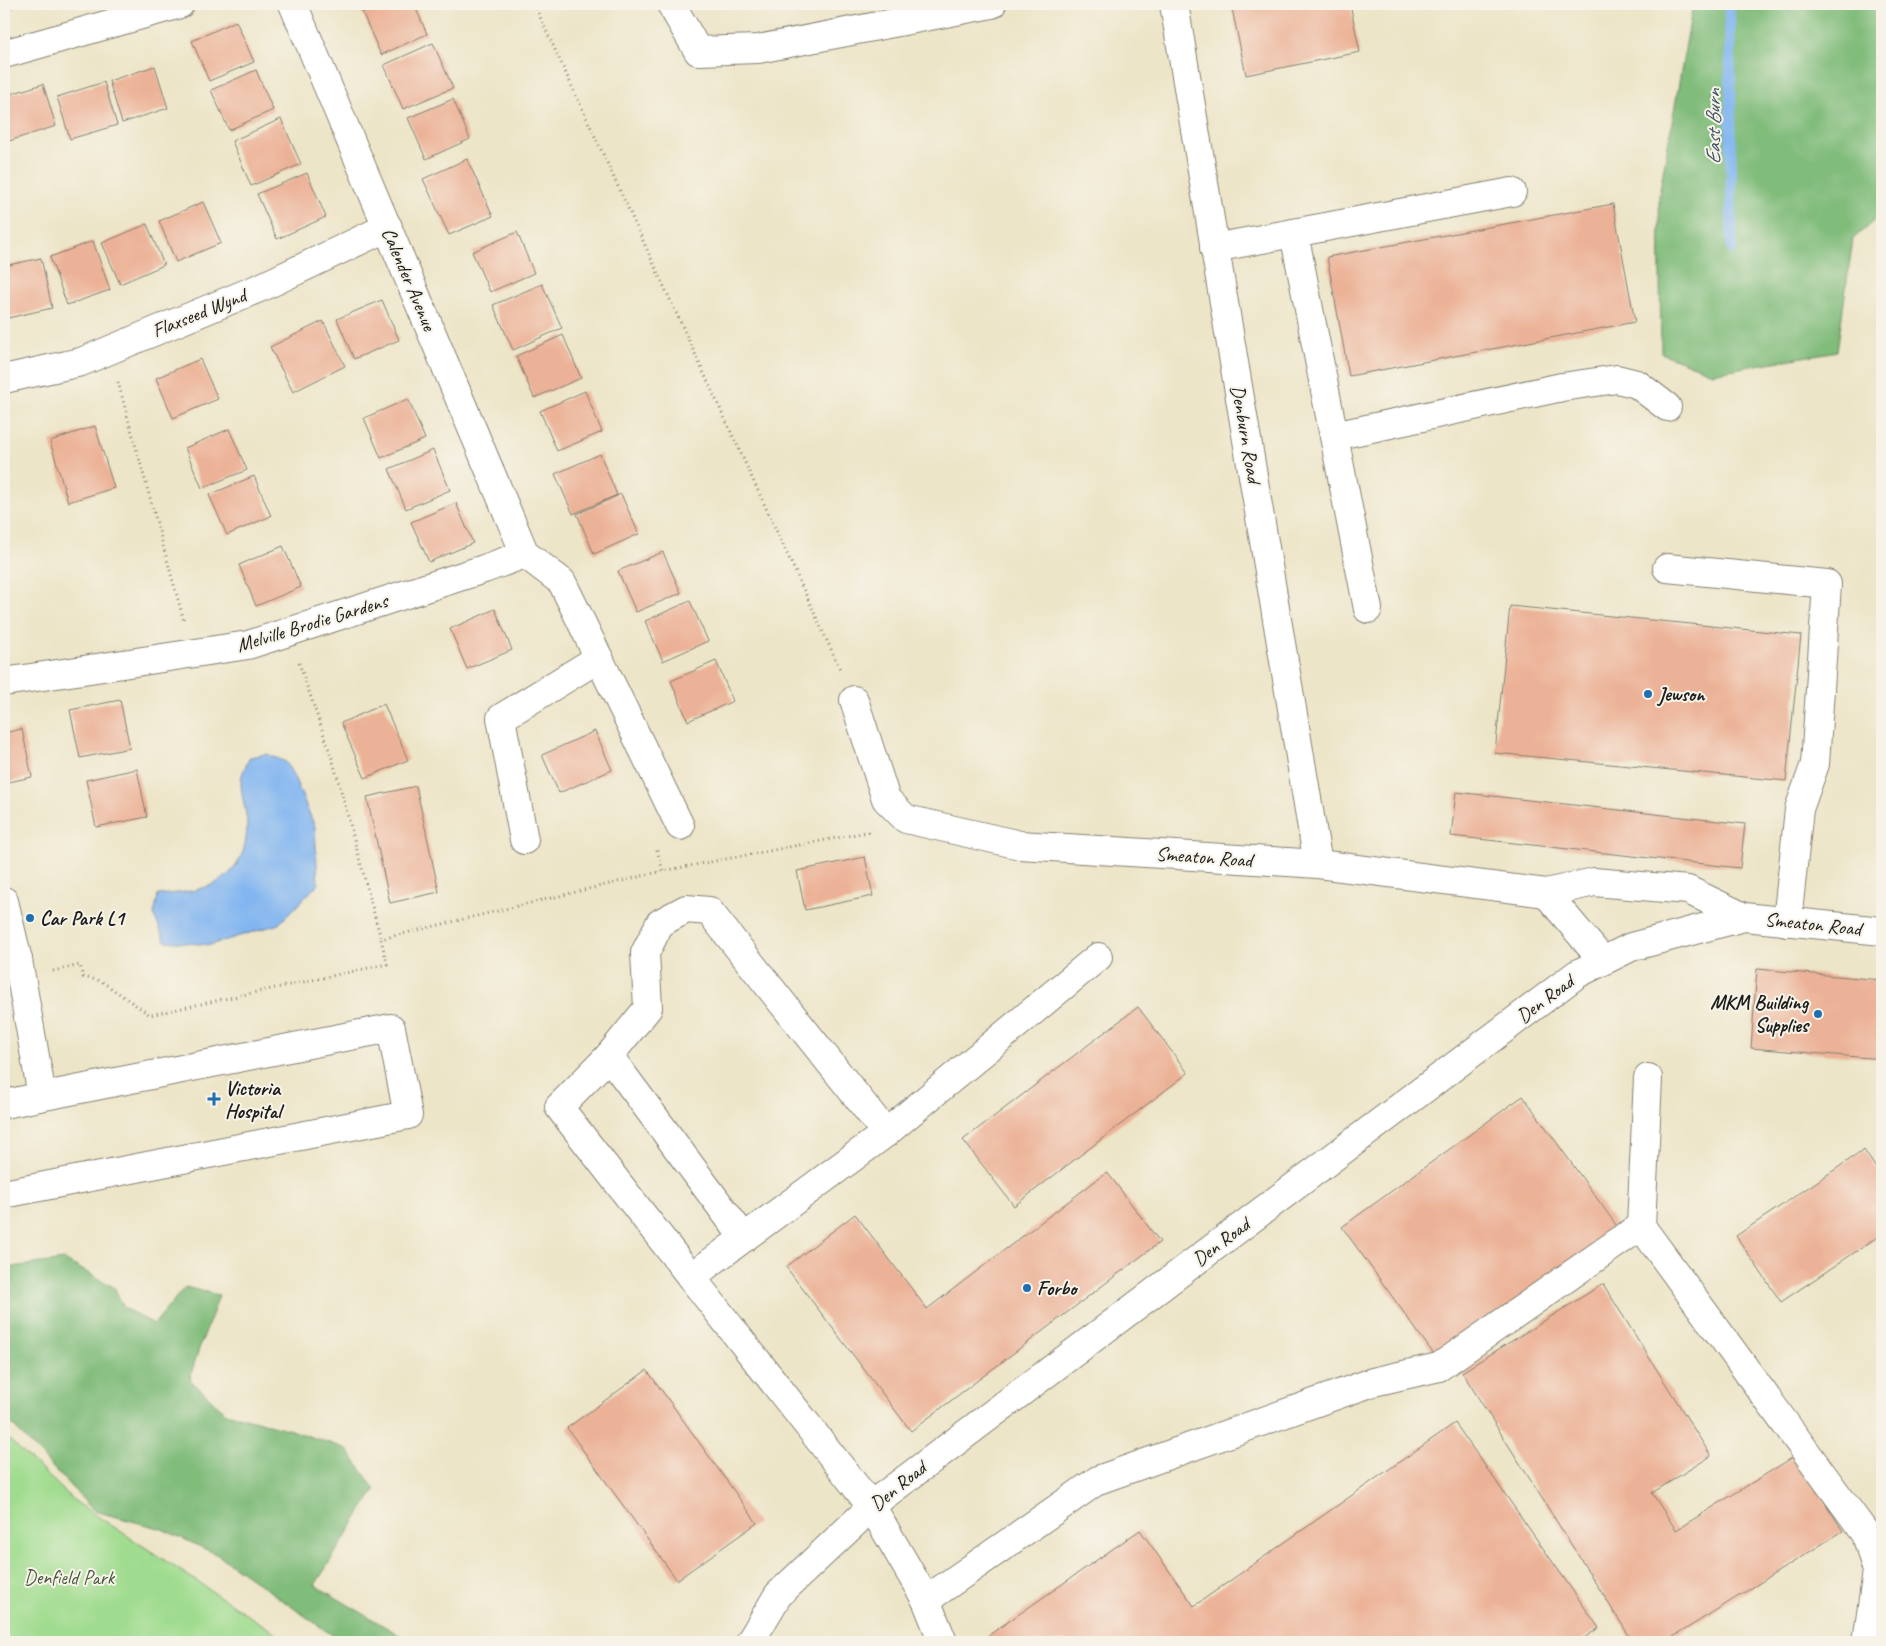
<svg xmlns="http://www.w3.org/2000/svg" width="1886" height="1646" viewBox="0 0 1886 1646" font-family="Caveat,sans-serif">
<rect width="100%" height="100%" fill="#f7f3e8"/>
<filter id="ink" filterUnits="userSpaceOnUse"><feTurbulence type="fractalNoise" baseFrequency=".02" numOctaves="2"/><feDisplacementMap in="SourceGraphic" scale="10" xChannelSelector="R" yChannelSelector="G"/><feConvolveMatrix kernelMatrix="1 2 1 2 8 2 1 2 1" color-interpolation-filters="sRGB"/></filter>
<filter id="wash" filterUnits="userSpaceOnUse"><feTurbulence type="fractalNoise" baseFrequency=".0096" numOctaves="4" result="noise"/><feDisplacementMap in="SourceGraphic" scale="20" xChannelSelector="R" yChannelSelector="G"/><feGaussianBlur stdDeviation="1.12" result="paint"/><feColorMatrix in="noise" values="0 0 0 0 0 0 0 0 0 0 0 0 0 0 0 0 0 1.4 0 .05"/><feComposite in="paint" operator="in"/></filter>
<g filter="url(#wash)">
<rect width="100%" height="100%" fill="#ede5c8"/>
<!-- green -->
<path fill="#a0dc8f" stroke="#5e7c56" d="M 4,1435 L 76,1502 L 289,1642 L 4,1642 Z"/>
<!-- forest -->
<g fill="#80bc7a" stroke="#4e6c4b">
<path d="M 1693,4 L 1878,4 L 1882,16 L 1882,214 L 1853,239 L 1837,351 L 1712,373 L 1661,353 L 1659,195 Z"/>
<path d="M 64,1260 L 114,1287 L 124,1308 L 154,1324 L 185,1287 L 219,1295 C 210,1324 196,1350 190,1380 L 226,1413 L 291,1430 L 347,1449 L 375,1490 L 315,1585 L 411,1642 L 342,1642 L 218,1555 L 162,1529 L 94,1511 L 4,1416 L 4,1268 Z"/>
</g>
<!-- water -->
<path fill="#83b6f0" stroke="#506986" d="M 267,754 L 286,762 L 295,779 L 315,827 L 318,884 L 279,924 L 210,945 L 165,941 L 154,915 L 158,895 C 204,891 244,885 247,828 C 248,811 238,792 242,775 C 244,769 247,763 250,757 Z"/>
<g fill="none" stroke-linecap="round" stroke-linejoin="round">
<!-- stream -->
<path stroke="#83b6f0" stroke-width="11" d="M 1729,4 C 1732,86 1730,167 1732,249"/>
</g>
<g id="blocks">
<!-- building -->
<g fill="#ecb297">
<path d="M 4,4 L 13,4 L 13,7 L 4,9 Z"/>
<path d="M 382,4 L 414,4 L 427,34 L 381,55 L 362,12 Z"/>
<path d="M 1231,4 L 1350,4 L 1360,52 L 1246,75 Z"/>
<path d="M 236,21 L 254,62 L 209,81 L 192,41 Z"/>
<path d="M 433,43 L 453,88 L 403,109 L 384,65 Z"/>
<path d="M 155,66 L 168,108 L 122,123 L 109,81 Z"/>
<path d="M 256,70 L 273,110 L 229,130 L 211,90 Z"/>
<path d="M 104,82 L 117,125 L 70,139 L 57,97 Z"/>
<path d="M 43,84 L 56,126 L 9,141 L 4,123 L 4,96 Z"/>
<path d="M 453,99 L 470,139 L 426,159 L 408,118 Z"/>
<path d="M 281,119 L 301,164 L 251,186 L 232,141 Z"/>
<path d="M 467,159 L 493,216 L 449,235 L 423,179 Z"/>
<path d="M 307,173 L 326,217 L 277,239 L 257,194 Z"/>
<path d="M 203,202 L 221,243 L 176,262 L 159,221 Z"/>
<path d="M 1613,204 L 1635,322 L 1349,376 L 1327,257 Z"/>
<path d="M 147,224 L 164,265 L 120,284 L 102,243 Z"/>
<path d="M 517,232 L 534,273 L 490,292 L 472,252 Z"/>
<path d="M 93,241 L 110,290 L 67,305 L 50,257 Z"/>
<path d="M 41,258 L 52,308 L 8,318 L 4,300 L 4,266 Z"/>
<path d="M 542,284 L 562,328 L 513,350 L 493,305 Z"/>
<path d="M 382,300 L 399,340 L 354,359 L 337,319 Z"/>
<path d="M 323,321 L 345,366 L 293,392 L 270,347 Z"/>
<path d="M 563,335 L 581,378 L 534,398 L 516,356 Z"/>
<path d="M 200,359 L 218,399 L 173,418 L 156,378 Z"/>
<path d="M 585,391 L 602,432 L 557,451 L 540,411 Z"/>
<path d="M 408,399 L 425,439 L 381,458 L 364,418 Z"/>
<path d="M 95,426 L 114,488 L 68,502 L 50,441 Z"/>
<path d="M 229,429 L 247,470 L 202,488 L 185,448 Z"/>
<path d="M 433,450 L 450,490 L 406,509 L 389,469 Z"/>
<path d="M 600,454 L 617,495 L 573,514 L 555,474 Z"/>
<path d="M 254,476 L 271,516 L 227,535 L 209,495 Z"/>
<path d="M 621,494 L 639,534 L 594,554 L 577,514 Z"/>
<path d="M 456,503 L 473,543 L 429,562 L 411,522 Z"/>
<path d="M 283,546 L 301,587 L 256,606 L 239,565 Z"/>
<path d="M 663,552 L 681,593 L 636,612 L 618,571 Z"/>
<path d="M 690,601 L 708,641 L 663,661 L 645,621 Z"/>
<path d="M 1510,606 L 1801,635 L 1786,781 L 1495,753 Z"/>
<path d="M 495,609 L 512,650 L 467,669 L 450,629 Z"/>
<path d="M 716,661 L 733,701 L 688,721 L 671,681 Z"/>
<path d="M 120,700 L 130,748 L 80,758 L 70,710 Z"/>
<path d="M 384,704 L 408,760 L 365,778 L 341,723 Z"/>
<path d="M 22,729 L 32,777 L 4,783 L 4,733 Z"/>
<path d="M 595,731 L 612,770 L 559,793 L 542,755 Z"/>
<path d="M 137,769 L 147,817 L 96,827 L 86,780 Z"/>
<path d="M 416,786 L 439,892 L 390,903 L 367,797 Z"/>
<path d="M 1456,792 L 1745,824 L 1740,868 L 1451,836 Z"/>
<path d="M 865,857 L 873,896 L 805,910 L 797,871 Z"/>
<path d="M 1757,969 L 1882,980 L 1882,1059 L 1751,1048 Z"/>
<path d="M 1138,1007 L 1188,1073 L 1014,1206 L 963,1140 Z"/>
<path d="M 1523,1096 L 1619,1229 L 1438,1360 L 1342,1227 Z"/>
<path d="M 1864,1150 L 1882,1177 L 1882,1234 L 1781,1302 L 1736,1236 Z"/>
<path d="M 1107,1172 L 1160,1242 L 911,1431 L 786,1267 L 855,1214 L 927,1309 Z"/>
<path d="M 1603,1284 L 1711,1456 L 1652,1493 L 1676,1530 L 1795,1456 L 1843,1531 L 1665,1642 L 1633,1642 L 1462,1372 Z"/>
<path d="M 647,1370 L 757,1523 L 677,1580 L 567,1428 Z"/>
<path d="M 1455,1423 L 1599,1628 L 1578,1642 L 979,1642 L 1140,1530 L 1194,1606 Z"/>
</g>
</g>
</g>
<g filter="url(#ink)">
<use href="#blocks" fill-opacity="0" stroke="#848072" stroke-width="1"/>
<g fill="none" stroke-linecap="round" stroke-linejoin="round">
<!-- minor casing -->
<g stroke="#848072" stroke-width="30">
<g id="minor">
<path d="M 293,4 L 525,554 L 562,582 L 680,826"/>
<path d="M 671,4 L 698,51 L 758,49 L 992,4"/>
<path d="M 1174,4 L 1318,864"/>
<path d="M 4,54 L 180,4"/>
<path d="M 1294,233 L 1368,609"/>
<path d="M 1214,248 L 1512,192"/>
<path d="M 4,379 L 81,362 L 264,286 L 388,227"/>
<path d="M 1334,436 L 1562,387 L 1617,379 L 1637,384 L 1667,407"/>
<path d="M 1667,568 L 1827,584 L 1815,764 L 1799,809 L 1787,922"/>
<path d="M 4,682 L 248,645 L 484,569 L 525,554"/>
<path d="M 854,700 L 886,799 L 906,819 L 1020,845 L 1318,864 L 1546,893 L 1603,961"/>
<path d="M 524,840 L 501,718 L 599,658"/>
<path d="M 1546,893 L 1594,882 L 1688,890 L 1744,917"/>
<path d="M 4,901 L 18,960 L 4,963"/>
<path d="M 18,960 L 42,1096"/>
<path d="M 609,1056 L 744,1238"/>
<path d="M 1648,1078 L 1641,1226 L 1866,1534 L 1877,1571 L 1867,1642"/>
<path d="M 4,1104 L 391,1028 L 408,1115 L 4,1194"/>
<path d="M 691,1277 L 559,1107 L 609,1056 L 648,1008 L 645,953 L 660,923 L 686,909 L 709,911 L 886,1133"/>
<path d="M 926,1600 L 1098,1480 L 1373,1382 L 1439,1367 L 1641,1226"/>
<path d="M 750,1642 L 778,1595 L 882,1497 L 1577,974 L 1631,947 L 1744,917 L 1882,931"/>
<path d="M 943,1642 L 926,1600 L 872,1507 L 691,1277 L 886,1133 L 1098,957"/>
</g>
</g>
<!-- path -->
<g stroke="#848072" stroke-width="3" stroke-dasharray="1 4" stroke-linecap="butt">
<path d="M 534,4 L 841,671"/>
<path d="M 118,382 L 184,621"/>
<path d="M 299,663 L 333,761 L 381,939"/>
<path d="M 657,850 L 663,871"/>
<path d="M 53,971 L 80,965 L 83,977 L 101,981 L 150,1015 L 387,964 L 381,939 L 663,871 L 873,831"/>
</g>
<!-- minor -->
<use href="#minor" stroke="#fff" stroke-width="28"/>
</g>
</g>
<!-- markers -->
<g fill="#1f6fb2" stroke="#f7f3e8" stroke-width="2">
<circle cx="1648" cy="694" r="5"/>
<circle cx="30" cy="918" r="5"/>
<circle cx="1818" cy="1014" r="5"/>
<path d="M211.5 1091.5h5v5h5v5h-5v5h-5v-5h-5v-5h5z"/>
<circle cx="1027" cy="1288" r="5"/>
</g>
<g text-anchor="middle" dominant-baseline="central" stroke-width="4" stroke-linejoin="round" paint-order="stroke">
<!-- street labels -->
<g font-size="20" fill="#1c1c1c" stroke="#f7f3e8">
<text transform="translate(409 279) rotate(67)">Calender Avenue</text>
<text transform="translate(199 313) rotate(-22)">Flaxseed Wynd</text>
<text transform="translate(1246 434) rotate(80)">Denburn Road</text>
<text transform="translate(312 623) rotate(-17)">Melville Brodie Gardens</text>
<text transform="translate(1204 857) rotate(4)">Smeaton Road</text>
<text transform="translate(1813 924) rotate(6)">Smeaton Road</text>
<text transform="translate(1545 999) rotate(-37)">Den Road</text>
<text transform="translate(1221 1242) rotate(-37)">Den Road</text>
<text transform="translate(898 1486) rotate(-39)">Den Road</text>
</g>
<!-- poi labels -->
<g font-size="20" font-weight="bold" fill="#1c1c1c" stroke="#f7f3e8" text-anchor="start">
<text x="1658" y="694">Jewson</text>
<text x="40" y="918">Car Park L1</text>
<text x="1808" y="1002" text-anchor="end">MKM Building<tspan x="1808" dy="23">Supplies</tspan></text>
<text x="225" y="1088">Victoria<tspan x="225" dy="23">Hospital</tspan></text>
<text x="1037" y="1288">Forbo</text>
</g>
<!-- park labels -->
<g font-size="20" fill="#44563e" stroke="#f7f3e8">
<text x="69" y="1577">Denfield Park</text>
</g>
<!-- water labels -->
<g font-size="21" font-style="italic" fill="#405266" stroke="#f7f3e8">
<text transform="translate(1713 127) rotate(-90)">East Burn</text>
</g>
</g>
<!-- margin -->
<rect width="1886" height="1646" fill="none" stroke="#f7f3e8" stroke-width="20"/>
</svg>
